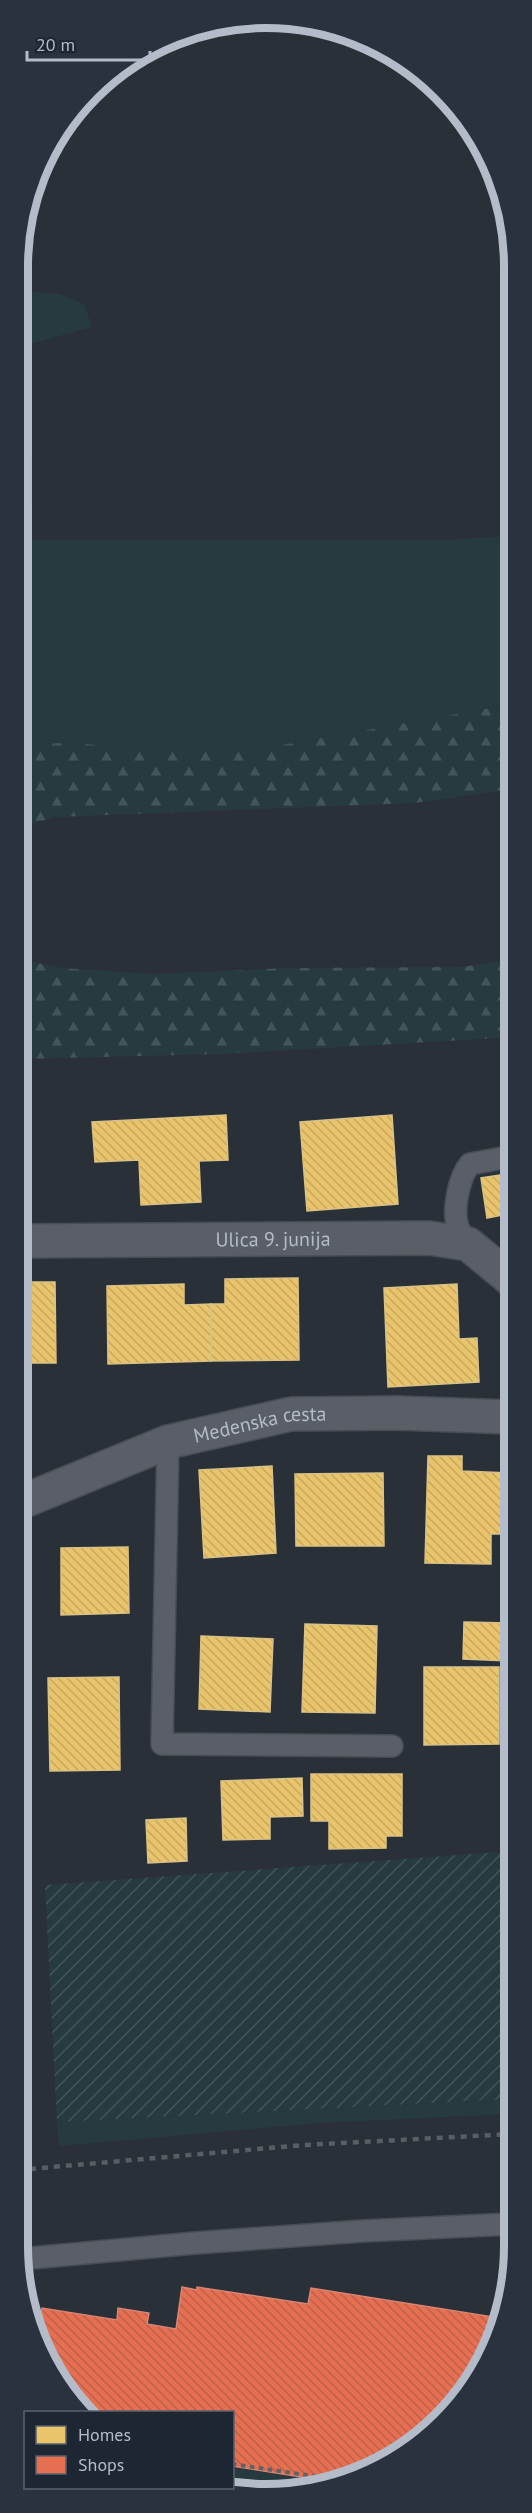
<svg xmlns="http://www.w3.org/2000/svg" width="532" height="2513" viewBox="0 0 532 2513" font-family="'PT Sans',sans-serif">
<defs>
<pattern id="forest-firs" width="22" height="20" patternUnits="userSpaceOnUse" patternTransform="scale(1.5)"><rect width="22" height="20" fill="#273a3e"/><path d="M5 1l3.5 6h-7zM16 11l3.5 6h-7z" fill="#445559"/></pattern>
<pattern id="garden-furrows" width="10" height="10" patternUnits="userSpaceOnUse" patternTransform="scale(1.5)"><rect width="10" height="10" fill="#273a3e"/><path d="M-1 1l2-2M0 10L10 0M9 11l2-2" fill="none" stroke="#445559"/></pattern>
<pattern id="homes-back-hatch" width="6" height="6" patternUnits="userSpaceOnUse" patternTransform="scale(1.5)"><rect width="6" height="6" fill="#e9c46a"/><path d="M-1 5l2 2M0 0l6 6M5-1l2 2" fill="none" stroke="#c5a861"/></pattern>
<pattern id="shops-back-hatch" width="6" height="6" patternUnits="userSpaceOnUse" patternTransform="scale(1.5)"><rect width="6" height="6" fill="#e76f51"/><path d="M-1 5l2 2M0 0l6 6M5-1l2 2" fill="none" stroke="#bb614c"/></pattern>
</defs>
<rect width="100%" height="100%" fill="#2a3038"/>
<!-- grass -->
<g fill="#273a3e">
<path d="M 20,291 L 60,294 L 84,304 L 92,327 L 20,347 Z"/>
<path d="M 513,535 L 513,704 L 249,751 C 203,753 157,748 111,746 C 82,744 47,740 20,749 L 20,540 L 448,540 Z"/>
<path d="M 512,2099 L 512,2114 L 320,2123 L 59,2146 L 57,2122 Z"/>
<path d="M 233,2468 L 334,2483 L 250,2494 L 224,2488 L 232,2488 Z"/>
</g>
<!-- forest -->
<g fill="url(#forest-firs)">
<path d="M 513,704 L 513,789 L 414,803 L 56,817 L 19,827 L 20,749 C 47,740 82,744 111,746 C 157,748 203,753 249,751 Z"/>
<path d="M 19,959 L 62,968 L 152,974 L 288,968 L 462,967 L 513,959 L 513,1037 L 223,1054 L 19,1059 Z"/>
</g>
<!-- garden -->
<path fill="url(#garden-furrows)" d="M 512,1851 L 512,2099 L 57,2122 L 45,1885 Z"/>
<!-- homes -->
<g fill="url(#homes-back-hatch)" stroke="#d9c286" stroke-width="1.5">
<path d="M 226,1115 L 228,1160 L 199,1161 L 201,1202 L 141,1205 L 139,1160 L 95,1162 L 92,1122 Z"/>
<path d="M 392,1115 L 398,1204 L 307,1211 L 300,1122 Z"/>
<path d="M 513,1173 L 513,1213 L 487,1218 L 481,1178 Z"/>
<path d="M 298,1278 L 299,1360 L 211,1361 L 211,1304 L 225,1304 L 225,1279 Z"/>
<path d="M 19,1282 L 55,1282 L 56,1363 L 19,1363 Z"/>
<path d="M 184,1284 L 184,1305 L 211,1304 L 211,1361 L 108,1364 L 107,1286 Z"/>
<path d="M 457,1284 L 459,1339 L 477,1338 L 479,1382 L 388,1387 L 384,1288 Z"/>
<path d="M 428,1456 L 462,1456 L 462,1471 L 513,1473 L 512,1534 L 491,1534 L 491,1564 L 425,1563 Z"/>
<path d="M 272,1466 L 276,1553 L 204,1558 L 199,1470 Z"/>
<path d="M 383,1473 L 384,1546 L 296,1546 L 295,1474 Z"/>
<path d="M 128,1547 L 129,1613 L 61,1615 L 61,1548 Z"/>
<path d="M 464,1622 L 512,1623 L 512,1661 L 463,1659 Z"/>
<path d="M 305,1624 L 377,1626 L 375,1713 L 302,1712 Z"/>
<path d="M 201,1636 L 273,1639 L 270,1712 L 199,1709 Z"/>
<path d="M 424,1667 L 499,1667 L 499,1744 L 424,1745 Z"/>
<path d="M 119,1677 L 120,1770 L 50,1771 L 48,1678 Z"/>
<path d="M 311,1774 L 402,1774 L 402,1836 L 386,1836 L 386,1848 L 329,1849 L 329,1821 L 311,1821 Z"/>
<path d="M 302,1778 L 303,1816 L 270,1817 L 270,1839 L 223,1840 L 221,1781 Z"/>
<path d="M 186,1818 L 187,1861 L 148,1863 L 146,1820 Z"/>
<path d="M 18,1965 L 23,1965 L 29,2058 L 18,2059 Z"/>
</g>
<!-- shops -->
<path fill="url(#shops-back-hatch)" stroke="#d88675" stroke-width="1.5" d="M 182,2287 L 197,2290 L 197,2287 L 308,2304 L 311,2288 L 500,2318 L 488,2357 L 429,2434 L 346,2482 L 339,2483 L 232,2466 L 232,2412 L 84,2412 L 37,2342 L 42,2308 L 117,2320 L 118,2308 L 149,2313 L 147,2324 L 176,2329 Z"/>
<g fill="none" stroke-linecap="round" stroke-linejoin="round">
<!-- lane casing -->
<g stroke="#484c53" stroke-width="24">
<g id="lane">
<path d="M 468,1244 C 465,1238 460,1233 458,1227 C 452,1210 459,1177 470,1164 L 513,1156"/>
<path d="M 168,1442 L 162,1744 L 392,1746"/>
<path d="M 20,2259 L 195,2243 L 363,2231 L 512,2224"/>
</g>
</g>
<!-- street casing -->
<g stroke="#484c53" stroke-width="36">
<g id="street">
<path id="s1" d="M 19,1241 L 429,1238 L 468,1244 L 513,1281"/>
<path id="s2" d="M 19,1503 L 168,1442 L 291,1414 L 398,1413 L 513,1417"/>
</g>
</g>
<!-- path -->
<path stroke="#5d636a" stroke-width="4" stroke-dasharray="4.5 4.5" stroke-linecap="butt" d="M 232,2464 L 347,2481"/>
<!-- lane -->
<use href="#lane" stroke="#5a5e66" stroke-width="21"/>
<!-- street -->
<use href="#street" stroke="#5a5e66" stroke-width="33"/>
<!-- rail -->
<path stroke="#595d64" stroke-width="4.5" stroke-dasharray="6 6" stroke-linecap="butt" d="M 18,2170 L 304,2145 L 512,2134"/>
</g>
<g text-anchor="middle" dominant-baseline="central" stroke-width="6" stroke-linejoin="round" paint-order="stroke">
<!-- street labels -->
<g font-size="20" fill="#b4bcc9" stroke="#1d2633">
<text stroke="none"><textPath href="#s1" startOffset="254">Ulica 9. junija</textPath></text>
<text stroke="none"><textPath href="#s2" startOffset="255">Medenska cesta</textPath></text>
</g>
</g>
<!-- crop -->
<path d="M0 0H532V2513H0ZM266 28H266A238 238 0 0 1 504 266V2246A238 238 0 0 1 266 2484H266A238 238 0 0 1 28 2246V266A238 238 0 0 1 266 28Z" fill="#29323f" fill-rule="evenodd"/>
<path fill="none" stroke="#b4bcc9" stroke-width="8" d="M266 28H266A238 238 0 0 1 504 266V2246A238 238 0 0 1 266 2484H266A238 238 0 0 1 28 2246V266A238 238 0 0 1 266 28Z"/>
<!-- legend -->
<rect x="24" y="2411" width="210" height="78" fill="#1d2633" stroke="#59626f" stroke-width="1.5"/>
<rect x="36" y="2426" width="30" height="18" fill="#e9c46a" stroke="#59626f" stroke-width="1.5"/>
<text x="78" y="2441" font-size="18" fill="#b4bcc9">Homes</text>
<rect x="36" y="2456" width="30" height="18" fill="#e76f51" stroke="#59626f" stroke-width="1.5"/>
<text x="78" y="2471" font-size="18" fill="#b4bcc9">Shops</text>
<!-- scale -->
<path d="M27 51v9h123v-9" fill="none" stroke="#b4bcc9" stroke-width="3"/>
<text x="36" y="51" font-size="18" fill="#b4bcc9" stroke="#1d2633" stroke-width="4.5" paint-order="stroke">20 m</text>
</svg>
